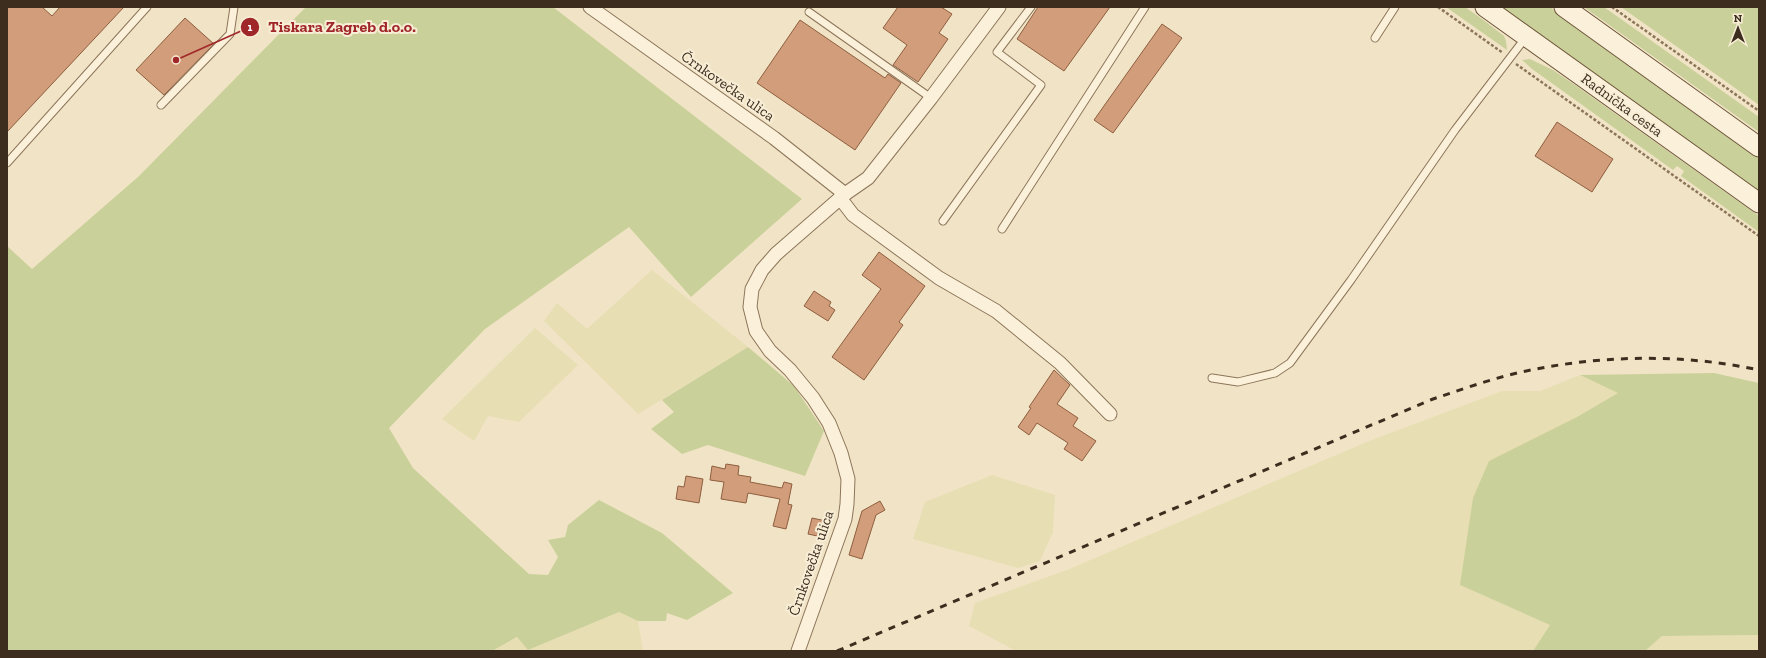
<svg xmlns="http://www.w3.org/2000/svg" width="1766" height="658" viewBox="0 0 1766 658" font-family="'Zilla Slab',serif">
<rect width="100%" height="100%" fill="#f1e4c6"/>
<!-- farmland -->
<g fill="#e7deb3">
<path d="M 652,270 L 748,347 L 638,414 L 544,321 L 557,303 L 587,329 Z"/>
<path d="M 535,328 L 578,365 L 519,422 L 488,416 L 474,441 L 442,419 Z"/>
<path d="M 1580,375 L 1619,393 L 1577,417 L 1460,585 L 1550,625 L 1533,651 L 1016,651 L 969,626 L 975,603 L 1067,570 L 1369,441 L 1502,391 L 1540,391 Z"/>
<path d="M 992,475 L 1055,495 L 1053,532 L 1040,561 L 1018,568 L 913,539 L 925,502 Z"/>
<path d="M 619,612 L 638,621 L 643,651 L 492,651 L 518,637 L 528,650 Z"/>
<path d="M 1759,635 L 1759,651 L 1645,651 L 1662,636 Z"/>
</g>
<!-- green -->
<g fill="#cad099">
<path d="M 306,7 L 553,7 L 802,199 L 691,297 L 629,227 L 485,329 L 389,428 L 413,468 L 529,574 L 548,575 L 558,557 L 548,540 L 565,537 L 568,525 L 599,500 L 662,533 L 733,593 L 687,620 L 667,613 L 666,621 L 638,621 L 619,612 L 528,650 L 517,637 L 492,651 L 7,651 L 7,246 L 32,269 L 138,177 Z"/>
<path d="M 1446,7 L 1465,7 L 1482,19 L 1504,36 L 1506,41 L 1507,50 Z"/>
<path d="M 1500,7 L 1550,7 L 1759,156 L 1759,192 Z"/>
<path d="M 1584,7 L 1604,7 L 1759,117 L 1759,132 Z"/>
<path d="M 1621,7 L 1759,7 L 1759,105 Z"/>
<path d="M 1530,59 L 1553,70 L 1575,85 L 1759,216 L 1759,232 L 1681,176 L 1684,171 L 1677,166 L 1673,170 L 1532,69 L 1522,60 Z"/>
<path d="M 748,347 L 794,386 L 824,431 L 805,476 L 708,445 L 682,454 L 651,429 L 674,412 L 662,400 Z"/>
<path d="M 1714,373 L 1759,383 L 1759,635 L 1662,636 L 1645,651 L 1533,651 L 1550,625 L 1460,585 L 1473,498 L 1489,461 L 1577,417 L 1618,393 L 1580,375 Z"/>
</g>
<!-- building -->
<g fill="#d19d7a" stroke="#8e5e3f">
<path d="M 7,7 L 42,7 L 52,16 L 60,7 L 124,7 L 7,132 Z"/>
<path d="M 898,7 L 941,7 L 952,14 L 939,33 L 948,39 L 918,82 L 893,65 L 907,45 L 883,28 Z"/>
<path d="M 1038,7 L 1110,7 L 1064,71 L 1017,39 Z"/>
<path d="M 185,18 L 214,44 L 164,95 L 136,70 Z"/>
<path d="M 800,20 L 885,78 L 888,74 L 901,83 L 855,150 L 757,83 Z"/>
<path d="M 1162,24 L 1182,38 L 1113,133 L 1094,120 Z"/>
<path d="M 1557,122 L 1613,159 L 1592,192 L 1535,156 Z"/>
<path d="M 879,252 L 925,286 L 899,322 L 903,325 L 864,380 L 832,357 L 881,289 L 862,275 Z"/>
<path d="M 814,291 L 831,302 L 829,306 L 835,310 L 828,321 L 804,306 Z"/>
<path d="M 1054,370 L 1070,385 L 1057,404 L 1078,418 L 1073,426 L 1096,441 L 1082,461 L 1064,449 L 1068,443 L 1037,423 L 1029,435 L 1018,427 L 1031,408 L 1029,407 Z"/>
<path d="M 726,464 L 739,466 L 738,475 L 751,477 L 750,482 L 782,488 L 784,482 L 792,484 L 788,504 L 792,505 L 786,529 L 773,526 L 780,499 L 748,493 L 746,503 L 721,499 L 724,482 L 710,480 L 712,466 L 725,469 Z"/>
<path d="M 686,476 L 703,479 L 699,503 L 676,499 L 678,486 L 684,487 Z"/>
<path d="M 880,501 L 885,510 L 876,515 L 862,559 L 849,555 L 862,511 Z"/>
<path d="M 812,518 L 826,521 L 822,537 L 808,534 Z"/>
</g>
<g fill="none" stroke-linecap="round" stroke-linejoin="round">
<!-- service casing -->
<g stroke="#8d755a" stroke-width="9">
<g id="service">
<path d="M 809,12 L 931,98"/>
<path d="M 1375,38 L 1395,7"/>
<path d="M 161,105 L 230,34 L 234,7"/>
<path d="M 7,163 L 147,7"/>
<path d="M 943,221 L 1041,85 L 997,52 L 1031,7"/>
<path d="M 1002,229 L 1145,7"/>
<path d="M 1212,378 L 1238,382 L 1275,373 L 1290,363 L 1351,280 L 1455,130 L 1526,37"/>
</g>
</g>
<!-- minor casing -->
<g stroke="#8d755a" stroke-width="15">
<g id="minor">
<path d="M 590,7 L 774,138 L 845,194"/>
<path d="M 840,198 L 853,215 L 939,278 L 996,311 L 1060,363 L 1110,414"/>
<path d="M 798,651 L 845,519 L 847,504 L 848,479 L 841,453 L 829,423 L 813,398 L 790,370 L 770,351 L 756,331 L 750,307 L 752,289 L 762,270 L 776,254 L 845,194 L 868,178 L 931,98 L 999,7"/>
</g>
</g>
<!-- secondary casing -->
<g stroke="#6f563d" stroke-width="21">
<g id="secondary">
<path d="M 1485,7 L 1759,203"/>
<path d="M 1564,7 L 1759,147"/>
</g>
</g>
<!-- path -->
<g stroke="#8d755a" stroke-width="2.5" stroke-dasharray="3 2" stroke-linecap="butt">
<path d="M 1438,7 L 1503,53"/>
<path d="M 1612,7 L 1759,111"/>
<path d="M 1516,64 L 1759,236"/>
</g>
<!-- service -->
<use href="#service" stroke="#fbf1da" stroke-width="7"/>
<!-- minor -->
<use href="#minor" stroke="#fbf1da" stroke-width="13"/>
<!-- secondary -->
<use href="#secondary" stroke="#fbf1da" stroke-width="19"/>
<!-- rail -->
<path stroke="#3d2d1f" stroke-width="3" stroke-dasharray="7 7" stroke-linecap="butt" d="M 837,651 L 1433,399 C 1460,390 1488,380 1517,373 C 1596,355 1680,353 1759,370"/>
</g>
<g text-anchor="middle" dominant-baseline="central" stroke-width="4" stroke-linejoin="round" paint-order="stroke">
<!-- street labels -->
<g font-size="15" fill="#3d2d1f" stroke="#f8eed6">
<text transform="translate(728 86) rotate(35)">Črnkovečka ulica</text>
<text transform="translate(1622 105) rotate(36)">Radnička cesta</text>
<text transform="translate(811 563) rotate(-71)">Črnkovečka ulica</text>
</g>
</g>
<!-- callouts -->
<path fill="none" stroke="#a02729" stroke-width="1.5" d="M176 60L250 27"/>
<g fill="#a02729" stroke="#f8eed6" stroke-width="1.5">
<circle cx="176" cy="60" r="4"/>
<circle cx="250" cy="27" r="10"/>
</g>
<g font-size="12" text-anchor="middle" font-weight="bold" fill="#fff">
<text x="250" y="31">1</text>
</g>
<g font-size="16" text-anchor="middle" font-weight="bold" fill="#a02729" stroke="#f8eed6" stroke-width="4" stroke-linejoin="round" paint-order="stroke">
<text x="342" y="32">Tiskara Zagreb d.o.o.</text>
</g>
<!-- border -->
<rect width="1766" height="658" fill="none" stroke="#3d2d1f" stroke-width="16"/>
<!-- north arrow -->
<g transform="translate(1738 28)" stroke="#f8eed6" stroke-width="3" paint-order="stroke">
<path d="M0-3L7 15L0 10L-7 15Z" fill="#3d2d1f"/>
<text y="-6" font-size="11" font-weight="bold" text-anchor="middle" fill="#3d2d1f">N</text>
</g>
</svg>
